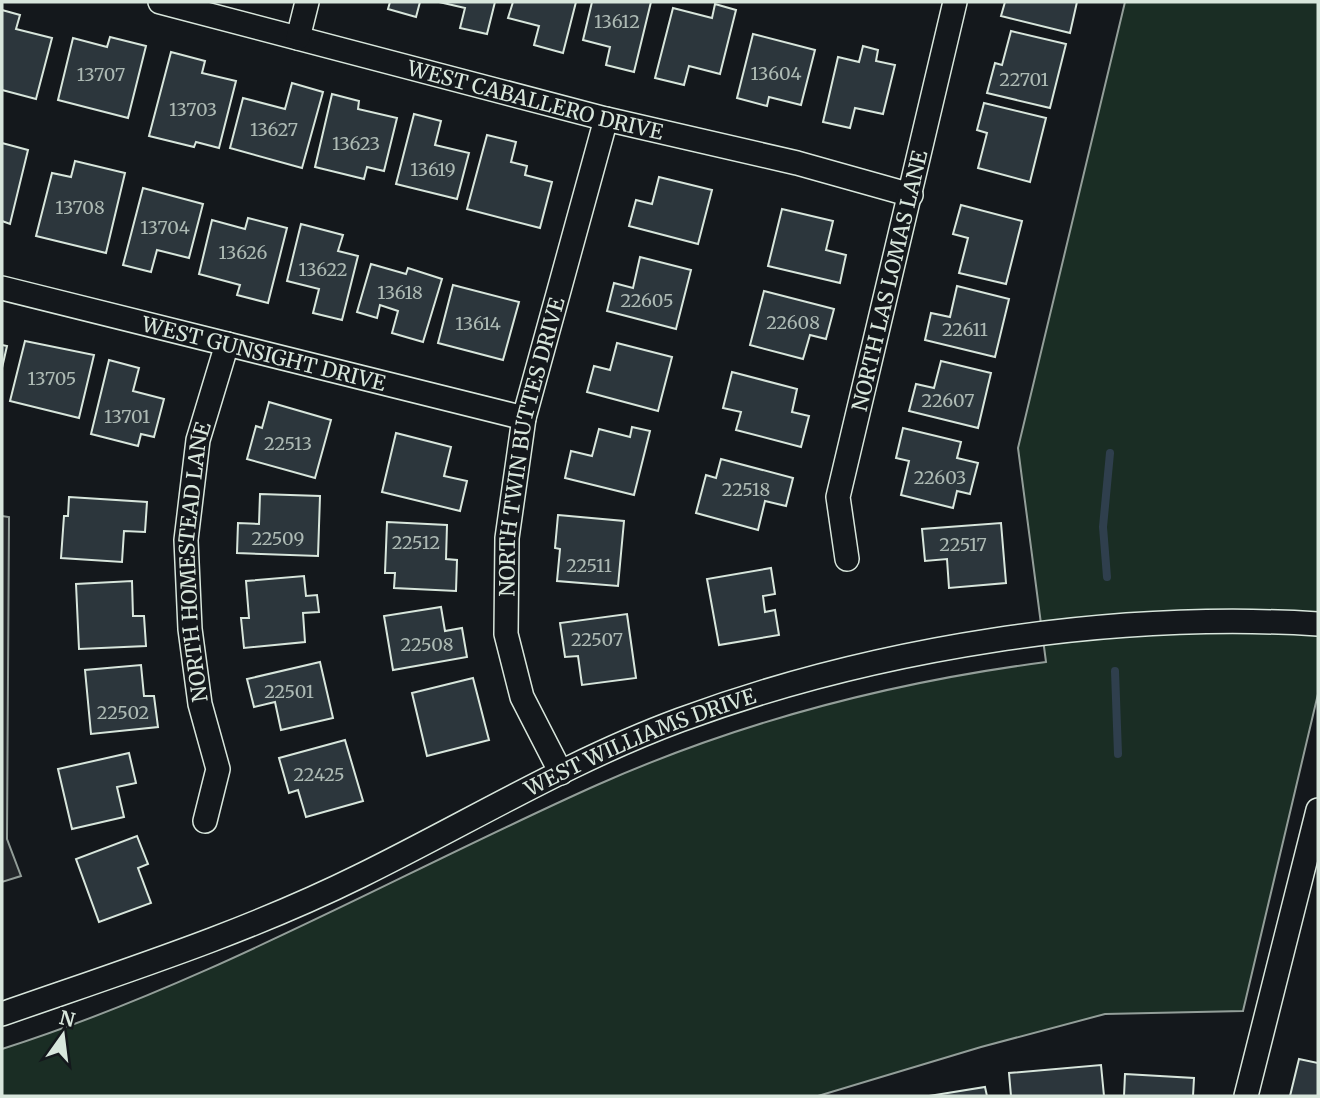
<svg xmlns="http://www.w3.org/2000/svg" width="1320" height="1098" viewBox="0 0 1320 1098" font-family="Merriweather,serif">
<rect width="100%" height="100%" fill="#14181c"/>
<!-- green -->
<path fill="#1a2d24" stroke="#939e99" stroke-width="2" d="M 1125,2 L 1318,2 L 1318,694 L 1243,1011 L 1105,1014 L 981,1047 L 818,1096 L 2,1096 L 2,1049 C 209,983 400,873 597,785 C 739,722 893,682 1046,662 L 1018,448 Z"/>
<!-- parking -->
<path fill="#24282b" stroke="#939e99" stroke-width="2" d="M 2,516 L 9,517 L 7,839 L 21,876 L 2,882 Z"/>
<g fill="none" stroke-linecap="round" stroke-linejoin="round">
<!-- stream -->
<g stroke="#2f3f4d" stroke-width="8">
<path d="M 1107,577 L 1103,527 L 1110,453"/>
<path d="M 1115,671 L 1118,754"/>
</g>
</g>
<!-- building -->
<g fill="#2c363c" stroke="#d8e6dc" stroke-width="2">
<path d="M 390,2 L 420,2 L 416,17 L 388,9 Z"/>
<path d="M 439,2 L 495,2 L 487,34 L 460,28 L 465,8 Z"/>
<path d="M 513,2 L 576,2 L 563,53 L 534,45 L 539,26 L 508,18 Z"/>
<path d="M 592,2 L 651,2 L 634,72 L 606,65 L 610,47 L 583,40 Z"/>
<path d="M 1005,2 L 1077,2 L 1070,33 L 1001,16 Z"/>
<path d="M 715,4 L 736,10 L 720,74 L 689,66 L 684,85 L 655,78 L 673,8 L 712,18 Z"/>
<path d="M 2,10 L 20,15 L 16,29 L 52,38 L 36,99 L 2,90 Z"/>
<path d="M 1011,31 L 1066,44 L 1050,108 L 987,93 L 995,63 L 1002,65 Z"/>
<path d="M 753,34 L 815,50 L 801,105 L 769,97 L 767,106 L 737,98 Z"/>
<path d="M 110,37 L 146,46 L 128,118 L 58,100 L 73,38 L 107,47 Z"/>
<path d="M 863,46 L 878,50 L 876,61 L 895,65 L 883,114 L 855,108 L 850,128 L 823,122 L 838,57 L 859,62 Z"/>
<path d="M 171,52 L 205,61 L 202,73 L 236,81 L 219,148 L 196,142 L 194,147 L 149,136 Z"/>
<path d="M 292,83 L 323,92 L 302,168 L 230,148 L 243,98 L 285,109 Z"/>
<path d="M 332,94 L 359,101 L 358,109 L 397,118 L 384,171 L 367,167 L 364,179 L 315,167 Z"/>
<path d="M 984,103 L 1046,118 L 1030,182 L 978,168 L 987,133 L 977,130 Z"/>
<path d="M 414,114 L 441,121 L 435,145 L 469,153 L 457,199 L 396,184 Z"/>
<path d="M 487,135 L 516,142 L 511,162 L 527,166 L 525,175 L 552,182 L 540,228 L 467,209 Z"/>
<path d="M 2,143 L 28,150 L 10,224 L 2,221 Z"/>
<path d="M 75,161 L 125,173 L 106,253 L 36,236 L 52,173 L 71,177 Z"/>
<path d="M 659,177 L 712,190 L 698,244 L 629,226 L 636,200 L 652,204 Z"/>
<path d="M 143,188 L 203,204 L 189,258 L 157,250 L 151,272 L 123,265 Z"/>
<path d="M 961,205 L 1022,221 L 1006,284 L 959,273 L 968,238 L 953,234 Z"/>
<path d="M 782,209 L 833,221 L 826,250 L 846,255 L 840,283 L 768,266 Z"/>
<path d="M 248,218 L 287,228 L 268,303 L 237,295 L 240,285 L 199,274 L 212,220 L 245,229 Z"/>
<path d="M 301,224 L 343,235 L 338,251 L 358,256 L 342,320 L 313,313 L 319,289 L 287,281 Z"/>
<path d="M 640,257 L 691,270 L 676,329 L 607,311 L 614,283 L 633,288 Z"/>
<path d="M 371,264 L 406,274 L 408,268 L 442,279 L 423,342 L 392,333 L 398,311 L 380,305 L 377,318 L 357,312 Z"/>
<path d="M 453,285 L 519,302 L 503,360 L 438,343 Z"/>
<path d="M 957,286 L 1009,299 L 995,357 L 925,340 L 931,313 L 950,317 Z"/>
<path d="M 764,291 L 834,309 L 826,339 L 810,335 L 803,359 L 750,345 Z"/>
<path d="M 25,341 L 94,355 L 79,418 L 10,401 Z"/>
<path d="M 617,343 L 672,357 L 658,411 L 587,392 L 594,366 L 610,370 Z"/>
<path d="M 2,345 L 7,346 L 2,368 Z"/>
<path d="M 109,360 L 139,368 L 133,391 L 164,399 L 154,437 L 141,434 L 138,446 L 91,434 Z"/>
<path d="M 941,361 L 991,373 L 978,428 L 909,411 L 916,384 L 934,388 Z"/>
<path d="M 732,372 L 797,389 L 792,412 L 809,416 L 801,447 L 736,430 L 741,412 L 723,408 Z"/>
<path d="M 269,402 L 331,420 L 315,478 L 247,459 L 256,426 L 262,428 Z"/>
<path d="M 632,427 L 650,431 L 634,495 L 565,478 L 571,451 L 592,456 L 599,429 L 630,437 Z"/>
<path d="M 903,428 L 961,442 L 957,458 L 978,463 L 970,494 L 957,491 L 953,508 L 901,495 L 909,461 L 896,458 Z"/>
<path d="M 396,433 L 451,447 L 444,476 L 467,481 L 460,511 L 382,492 Z"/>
<path d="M 721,459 L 793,478 L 786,506 L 765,501 L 758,530 L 696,513 L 706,475 L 716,478 Z"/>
<path d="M 260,494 L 320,496 L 318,556 L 237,553 L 238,523 L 259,524 Z"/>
<path d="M 69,497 L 147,502 L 145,532 L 124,531 L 122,562 L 61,558 L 64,516 L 68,516 Z"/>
<path d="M 558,515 L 624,521 L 618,586 L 557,581 L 560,549 L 555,548 Z"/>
<path d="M 387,522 L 447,525 L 446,559 L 457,560 L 456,591 L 394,588 L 395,573 L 385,573 Z"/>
<path d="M 1001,523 L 1006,583 L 949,588 L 947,559 L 925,561 L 922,529 Z"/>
<path d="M 771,568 L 775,594 L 763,596 L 765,612 L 775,610 L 779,635 L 719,645 L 707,579 Z"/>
<path d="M 304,576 L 306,596 L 317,595 L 319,612 L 303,613 L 305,642 L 244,648 L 241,618 L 249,618 L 246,581 Z"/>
<path d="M 132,581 L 133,616 L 144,616 L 146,646 L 79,649 L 76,584 Z"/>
<path d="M 441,607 L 445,631 L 462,628 L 467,657 L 393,670 L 384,616 Z"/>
<path d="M 627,614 L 636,678 L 582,685 L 578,656 L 565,657 L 560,623 Z"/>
<path d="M 320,662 L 333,718 L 281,730 L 275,702 L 254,707 L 247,679 Z"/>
<path d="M 141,665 L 144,696 L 154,696 L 158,727 L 91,734 L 85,670 Z"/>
<path d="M 473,678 L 489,740 L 427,756 L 412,693 Z"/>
<path d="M 345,740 L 363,801 L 306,817 L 298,790 L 289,793 L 279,758 Z"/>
<path d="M 129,753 L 136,783 L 117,787 L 124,817 L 72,829 L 58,769 Z"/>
<path d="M 137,836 L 148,864 L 138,868 L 151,903 L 99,922 L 76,859 Z"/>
<path d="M 1299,1059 L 1318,1063 L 1318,1096 L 1290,1096 Z"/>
<path d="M 1101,1065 L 1104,1096 L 1011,1096 L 1009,1073 Z"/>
<path d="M 1125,1074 L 1194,1078 L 1193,1096 L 1124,1096 Z"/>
<path d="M 985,1087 L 987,1096 L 929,1096 Z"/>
</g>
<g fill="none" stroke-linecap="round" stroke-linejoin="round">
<!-- street casing -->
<g stroke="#d8e6dc" stroke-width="26">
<g id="street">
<path id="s1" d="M 160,2 L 606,119 L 797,163 L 911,195"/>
<path d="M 298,38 L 307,2"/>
<path id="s2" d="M 2,288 L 524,418"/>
<path id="s3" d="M 847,559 L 838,497 L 955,2"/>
<path id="s4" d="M 561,773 L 522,697 L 506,634 L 507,538 L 524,418 L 606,119"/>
<path id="s5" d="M 205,821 L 218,769 L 200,704 L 190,629 L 186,540 L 198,440 L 227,344"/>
<path id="s6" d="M 2,1014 C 122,972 245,933 360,876 C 466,824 569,761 680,720 C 875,648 1110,611 1318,624"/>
<path d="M 1246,1096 L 1318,810"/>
</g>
</g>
<!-- street -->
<use href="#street" stroke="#14181c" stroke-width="23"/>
</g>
<g text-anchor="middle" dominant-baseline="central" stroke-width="5" stroke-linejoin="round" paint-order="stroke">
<!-- number labels -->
<g font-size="18" fill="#adbab4">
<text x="617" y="21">13612</text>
<text x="776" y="73">13604</text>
<text x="101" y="74">13707</text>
<text x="1024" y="79">22701</text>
<text x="193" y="109">13703</text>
<text x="274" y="129">13627</text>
<text x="356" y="143">13623</text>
<text x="433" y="169">13619</text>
<text x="80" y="207">13708</text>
<text x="165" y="227">13704</text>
<text x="243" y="252">13626</text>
<text x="323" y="269">13622</text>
<text x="400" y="292">13618</text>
<text x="647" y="300">22605</text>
<text x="793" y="322">22608</text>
<text x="478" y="323">13614</text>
<text x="965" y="329">22611</text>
<text x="52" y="378">13705</text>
<text x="948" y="400">22607</text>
<text x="127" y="416">13701</text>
<text x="288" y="443">22513</text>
<text x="940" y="477">22603</text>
<text x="746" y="489">22518</text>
<text x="278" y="538">22509</text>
<text x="416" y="542">22512</text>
<text x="963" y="544">22517</text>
<text x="589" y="565">22511</text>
<text x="597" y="639">22507</text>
<text x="427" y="644">22508</text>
<text x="289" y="691">22501</text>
<text x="123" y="712">22502</text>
<text x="319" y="774">22425</text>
</g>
<!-- street labels -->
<g font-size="21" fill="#d8e6dc" stroke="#14181c">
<text stroke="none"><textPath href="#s1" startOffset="388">WEST CABALLERO DRIVE</textPath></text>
<text stroke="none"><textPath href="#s3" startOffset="285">NORTH LAS LOMAS LANE</textPath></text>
<text stroke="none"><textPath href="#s2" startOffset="270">WEST GUNSIGHT DRIVE</textPath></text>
<text stroke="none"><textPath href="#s4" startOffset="340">NORTH TWIN BUTTES DRIVE</textPath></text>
<text stroke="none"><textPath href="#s5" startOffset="264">NORTH HOMESTEAD LANE</textPath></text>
<text stroke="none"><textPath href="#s6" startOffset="695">WEST WILLIAMS DRIVE</textPath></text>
</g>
</g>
<!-- border -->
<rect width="1320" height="1098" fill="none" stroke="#d8e6dc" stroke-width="7"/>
<!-- north arrow -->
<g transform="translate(63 1035) rotate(14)" stroke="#14181c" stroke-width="5" paint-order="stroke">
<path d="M0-5L12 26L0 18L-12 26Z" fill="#d8e6dc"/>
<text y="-10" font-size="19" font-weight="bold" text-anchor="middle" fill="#d8e6dc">N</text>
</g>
</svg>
